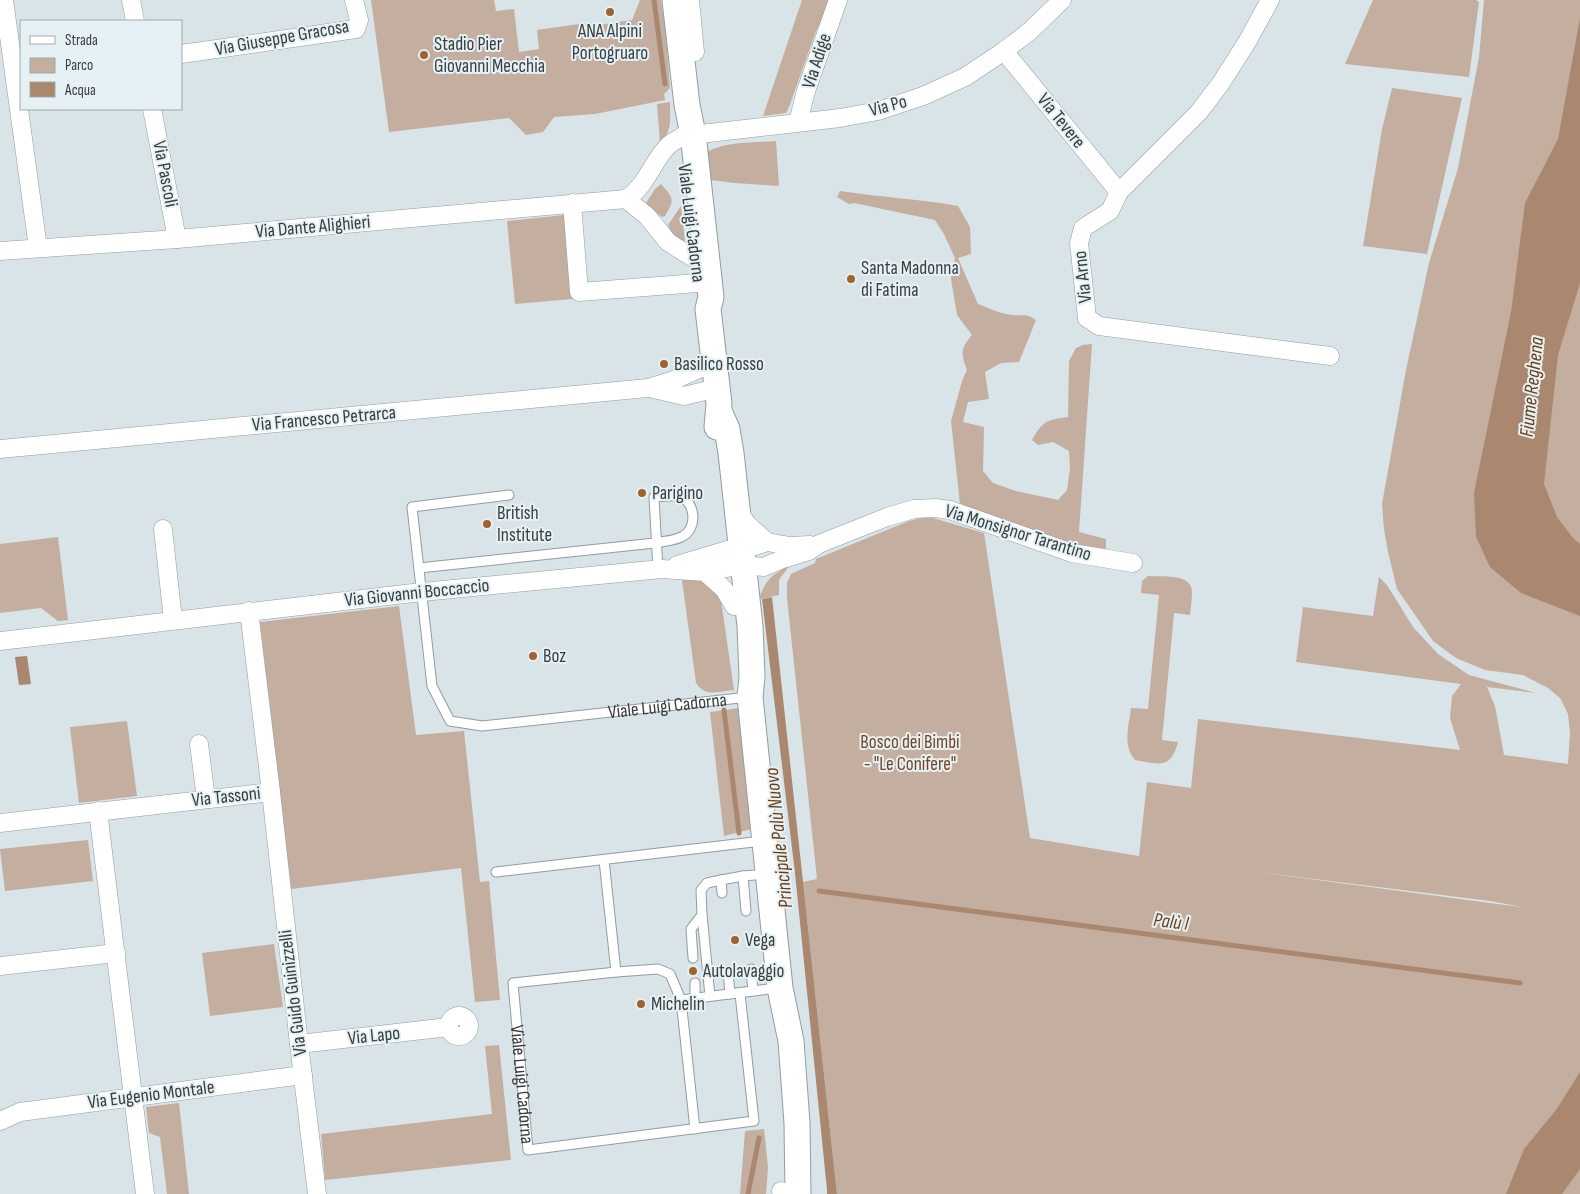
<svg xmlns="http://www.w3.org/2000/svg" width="1580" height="1194" viewBox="0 0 1580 1194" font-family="'Sofia Sans Condensed',sans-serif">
<rect width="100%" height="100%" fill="#d8e4e7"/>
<!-- green -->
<g fill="#c4ae9f" fill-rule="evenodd">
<path d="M 371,0 L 494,0 L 496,11 L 514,9 L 519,52 L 539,49 L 537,30 L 593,22 L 593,26 L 632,20 L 640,0 L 661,0 L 666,34 L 670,88 L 664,94 L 665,100 L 595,114 L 554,117 L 543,132 L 526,135 L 509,118 L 389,132 Z"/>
<path d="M 802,0 L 831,0 L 815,34 L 789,107 L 786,113 L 763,116 Z"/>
<path d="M 1373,0 L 1476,0 L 1479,2 L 1469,77 L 1345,64 Z"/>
<path d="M 1484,0 L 1580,0 L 1580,1194 L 837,1194 L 803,882 L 817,879 L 787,598 L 787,583 L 791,574 L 815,563 L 816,559 L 909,521 L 921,518 L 933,518 L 984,533 L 1030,838 L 1139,856 L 1147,782 L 1191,788 L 1198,719 L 1460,750 L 1450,718 L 1452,696 L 1461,684 L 1296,662 L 1303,607 L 1373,616 L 1379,577 L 1387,585 L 1413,627 L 1438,654 L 1469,675 L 1536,693 L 1487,687 L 1495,706 L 1504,755 L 1568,764 L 1570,733 L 1568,714 L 1560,698 L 1548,688 L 1523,675 L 1485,670 L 1456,658 L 1433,641 L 1397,589 L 1388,552 L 1384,529 L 1382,504 L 1406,370 L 1429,263 L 1458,168 L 1479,57 ZM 1250,871 L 1490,901 L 1528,908 Z"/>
<path d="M 1392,88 L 1462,98 L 1427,254 L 1363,246 L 1382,129 Z"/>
<path d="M 670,102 C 670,118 673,131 660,143 L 657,104 Z"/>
<path d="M 776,141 L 779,186 L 735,183 L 702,179 L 706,152 C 727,141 753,143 776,141 Z"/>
<path d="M 661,184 C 674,199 675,199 665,216 L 662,217 L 651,209 L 646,203 L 655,189 Z"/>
<path d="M 840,191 C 879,197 919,199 958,206 L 970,227 L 971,254 L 958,258 L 978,304 C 989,308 1001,314 1013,315 C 1024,316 1026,313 1036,320 L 1019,362 L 1001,363 L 985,372 L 989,399 L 968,402 L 963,422 L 984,427 L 983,471 L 993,483 L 1016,491 L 1058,500 L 1067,490 L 1070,468 L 1069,451 L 1053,442 L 1038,445 L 1032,440 C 1043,421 1046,420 1068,417 L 1069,361 L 1076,348 L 1083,345 L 1092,344 L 1079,532 L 1106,539 L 1106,551 L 1061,543 L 960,504 L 951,421 L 962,381 L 967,370 C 961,354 960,349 972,335 L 957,315 L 951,279 L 955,258 L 944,234 L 935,220 L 854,203 L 849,204 L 837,197 Z"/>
<path d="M 681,206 L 685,241 C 675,240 672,234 668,225 Z"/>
<path d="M 564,215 L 572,299 L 515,304 L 507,221 Z"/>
<path d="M 58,537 L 68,620 L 58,621 L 41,608 L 0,613 L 0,544 Z"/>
<path d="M 789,566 L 779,580 L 779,595 L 759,599 C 766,580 771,575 789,566 Z"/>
<path d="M 681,573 L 690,573 L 710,585 L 721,600 L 734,690 C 718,691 706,698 696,683 Z"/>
<path d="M 1148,576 C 1161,577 1191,573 1192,591 C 1192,598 1191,607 1190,615 L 1174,613 L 1162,740 L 1178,742 C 1171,770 1158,764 1135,760 C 1122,745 1129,726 1131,708 L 1148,709 L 1159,595 L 1141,593 L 1142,581 Z"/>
<path d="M 399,606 L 416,735 L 464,731 L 480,882 L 489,881 L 500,1000 L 475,1002 L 461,868 L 291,889 L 260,622 Z"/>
<path d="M 740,708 L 752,829 L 724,836 L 710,712 Z"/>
<path d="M 127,721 L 137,796 L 79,803 L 70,727 Z"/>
<path d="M 88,840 L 93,881 L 5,891 L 0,849 Z"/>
<path d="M 274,944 L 283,1007 L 210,1016 L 202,953 Z"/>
<path d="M 499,1045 L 511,1160 L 325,1180 L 321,1134 L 492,1114 L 485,1046 Z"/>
<path d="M 179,1103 L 189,1194 L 167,1194 L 160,1137 L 149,1133 L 146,1107 Z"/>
<path d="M 764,1129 L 768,1167 L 766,1194 L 740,1194 L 745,1131 Z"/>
</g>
<!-- water -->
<g fill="#aa8870">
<path d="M 1580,18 L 1580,283 L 1558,355 L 1544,484 L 1557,517 L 1573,538 L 1580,544 L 1580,616 L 1521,593 L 1490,567 L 1476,537 L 1474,493 L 1511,312 L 1525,203 L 1558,139 Z"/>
<path d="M 772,597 L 837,1194 L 827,1194 L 827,1190 L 795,873 L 762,599 Z"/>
<path d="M 27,656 L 31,684 L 19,685 L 15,657 Z"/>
<path d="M 1580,1072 L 1580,1169 L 1562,1194 L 1506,1194 L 1524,1149 L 1556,1110 Z"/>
</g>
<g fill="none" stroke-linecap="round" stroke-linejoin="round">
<!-- stream -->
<g stroke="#aa8870" stroke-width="5">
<path d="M 654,0 L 665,84"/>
<path d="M 724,710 L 739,833"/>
<path d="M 819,891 L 1520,983"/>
<path d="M 748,1194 L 759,1138"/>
</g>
<!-- lane casing -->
<g stroke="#929da0" stroke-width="11">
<g id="lane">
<path id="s1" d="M 509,495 L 412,507 L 432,686 L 450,721 L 482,726 L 749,697"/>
<path d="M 419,568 L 655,543 C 664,541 675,541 683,536 C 697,528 696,504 681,497 C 673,494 662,497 654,497 L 658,570"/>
<path id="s2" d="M 604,860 L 616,972 L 513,983 L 528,1150 L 754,1121 L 740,994"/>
<path d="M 496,872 L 762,841"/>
<path d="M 722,893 L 721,880 L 743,876"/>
<path d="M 746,911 L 743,876 L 766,874"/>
<path d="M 702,915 L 710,996"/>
<path d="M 693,958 L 691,929 L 702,915 L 701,890 L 707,883 L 721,880"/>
<path d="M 751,969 L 753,991"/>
<path d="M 728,971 L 730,994"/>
<path d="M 616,972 L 658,969 L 670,974 L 681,1000 L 695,1129"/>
<path d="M 695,983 L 695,998"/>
<path d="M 681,1000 L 777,988"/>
</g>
</g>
<!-- street casing -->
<g stroke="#929da0" stroke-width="19">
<g id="street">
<path d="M 4,0 L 38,248"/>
<path d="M 131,0 L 135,21"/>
<path d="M 1270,0 L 1247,42 L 1221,83 L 1199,112 L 1119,192 L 1110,211 L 1083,228 L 1079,243 L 1087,318 L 1099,326 L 1330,356"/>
<path d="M 1004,51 L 1119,192"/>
<path d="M 181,54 L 356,29 L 359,20 L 354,0"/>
<path d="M 680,55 L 695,52 L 690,0"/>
<path d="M 152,109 L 177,239"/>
<path d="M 798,122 L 806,91 L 838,0"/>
<path d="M 626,199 C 647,186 652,161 669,145 C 673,141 679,139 683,136 L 840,118 L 878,111 L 923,96 L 965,77 L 1004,51 L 1030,31 L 1062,0"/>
<path d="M 572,203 L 579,292 L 698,283"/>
<path d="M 0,251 L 177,239 L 626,199 L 647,216 L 668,242 L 693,258 L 707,263"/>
<path d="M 649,388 L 684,396 L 717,388"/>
<path d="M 0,449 L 648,388 L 674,380 L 714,362"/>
<path d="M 738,510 L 747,524 L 767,542"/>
<path d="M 163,529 L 173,620"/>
<path d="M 677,565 L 727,550 L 749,548 L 767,542 L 790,546 L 810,545"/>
<path d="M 705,572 L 744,565 L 764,567 L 780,560 L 809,551 L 819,544 L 887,517 L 914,509 L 935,508 L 950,510 L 1072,553 L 1133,563"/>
<path d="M 0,641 L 422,592 L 662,569 L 705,572 L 724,589 L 734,606"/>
<path d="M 199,744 L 206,799"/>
<path d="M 271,792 L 299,1044 L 317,1194"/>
<path d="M 98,811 L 145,1194"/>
<path d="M 0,823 L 271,792 L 249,611"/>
<path d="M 0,966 L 116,953"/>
<circle cx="459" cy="1026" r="10"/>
<path d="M 299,1044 L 449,1027"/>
<path d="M 0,1121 L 20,1112 L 303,1075"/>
<path d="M 781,1191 L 782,1194"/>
</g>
</g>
<!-- secondary casing -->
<g stroke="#929da0" stroke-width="27">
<g id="secondary">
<path d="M 675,0 L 687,105 L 693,134 L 711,297 L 708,309 L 719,404 L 717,427"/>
<path d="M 719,411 L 727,429 L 731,453 L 750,626 L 752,677 L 750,697 L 780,988 L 791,1041 L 797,1123 L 798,1194"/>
</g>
</g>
<!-- lane -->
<use href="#lane" stroke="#fff" stroke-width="9"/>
<!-- street -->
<use href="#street" stroke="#fff" stroke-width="18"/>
<!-- secondary -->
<use href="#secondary" stroke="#fff" stroke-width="25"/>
</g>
<!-- markers -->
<g fill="#a3622d" stroke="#e5f1f4" stroke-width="2">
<circle cx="610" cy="12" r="5"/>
<circle cx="424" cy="55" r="5"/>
<circle cx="851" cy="279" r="5"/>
<circle cx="664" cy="364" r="5"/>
<circle cx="642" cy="493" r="5"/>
<circle cx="487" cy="524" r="5"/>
<circle cx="533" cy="656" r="5"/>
<circle cx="735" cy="940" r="5"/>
<circle cx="693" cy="971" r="5"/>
<circle cx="641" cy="1004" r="5"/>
</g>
<g text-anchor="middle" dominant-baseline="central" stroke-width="4" stroke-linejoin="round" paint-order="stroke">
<!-- poi labels -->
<g font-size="19" fill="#383d3e" stroke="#e5f1f4" text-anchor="start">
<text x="610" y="31" text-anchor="middle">ANA Alpini<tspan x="610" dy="22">Portogruaro</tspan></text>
<text x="434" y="44">Stadio Pier<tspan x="434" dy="22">Giovanni Mecchia</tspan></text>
<text x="861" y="268">Santa Madonna<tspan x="861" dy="22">di Fatima</tspan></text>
<text x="674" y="364">Basilico Rosso</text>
<text x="652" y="493">Parigino</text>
<text x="497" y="513">British<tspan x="497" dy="22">Institute</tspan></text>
<text x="543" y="656">Boz</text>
<text x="745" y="940">Vega</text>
<text x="703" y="971">Autolavaggio</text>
<text x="651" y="1004">Michelin</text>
</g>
<!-- street labels -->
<g font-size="19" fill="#383d3e" stroke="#e5f1f4">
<text transform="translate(282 38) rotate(-10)">Via Giuseppe Gracosa</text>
<text transform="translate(817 61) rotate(-72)">Via Adige</text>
<text transform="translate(888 106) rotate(-15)">Via Po</text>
<text transform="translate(1061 121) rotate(51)">Via Tevere</text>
<text transform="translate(165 174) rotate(79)">Via Pascoli</text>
<text transform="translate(691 223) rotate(83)">Viale Luigi Cadorna</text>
<text transform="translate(313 227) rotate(-5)">Via Dante Alighieri</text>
<text transform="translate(1083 277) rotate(-96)">Via Arno</text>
<text transform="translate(324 419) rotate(-5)">Via Francesco Petrarca</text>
<text transform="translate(1018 533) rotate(17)">Via Monsignor Tarantino</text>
<text transform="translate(417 593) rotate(-6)">Via Giovanni Boccaccio</text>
<text stroke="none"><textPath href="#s1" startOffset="536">Viale Luigi Cadorna</textPath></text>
<text transform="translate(226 797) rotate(-6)">Via Tassoni</text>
<text transform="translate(293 993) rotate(-97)">Via Guido Guinizzelli</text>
<text transform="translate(374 1036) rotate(-6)">Via Lapo</text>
<text stroke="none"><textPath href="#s2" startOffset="318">Viale Luigi Cadorna</textPath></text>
<text transform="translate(151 1095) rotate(-7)">Via Eugenio Montale</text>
</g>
<!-- park labels -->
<g font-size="19" fill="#75451f" stroke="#e5f1f4">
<text x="910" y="742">Bosco dei Bimbi<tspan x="910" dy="22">- "Le Conifere"</tspan></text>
</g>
<!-- water labels -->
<g font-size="20" font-style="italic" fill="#6d3e17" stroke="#e5f1f4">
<text transform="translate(1532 387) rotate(-84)">Fiume Reghena</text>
<text transform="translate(779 838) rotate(-96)">Principale Palù Nuovo</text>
<text transform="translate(1171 922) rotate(7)">Palù I</text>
</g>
</g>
<!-- legend -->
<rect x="20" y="20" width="162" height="90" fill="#e5f1f4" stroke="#a0a9ab"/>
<rect x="30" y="36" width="25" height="8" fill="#ffffff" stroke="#a0a9ab"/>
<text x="65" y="45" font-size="15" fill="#383d3e">Strada</text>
<rect x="30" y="58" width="25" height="15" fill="#c4ae9f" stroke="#a0a9ab"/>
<text x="65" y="70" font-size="15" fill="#383d3e">Parco</text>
<rect x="30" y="82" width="25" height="15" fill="#aa8870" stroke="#a0a9ab"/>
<text x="65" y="95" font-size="15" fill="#383d3e">Acqua</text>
</svg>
